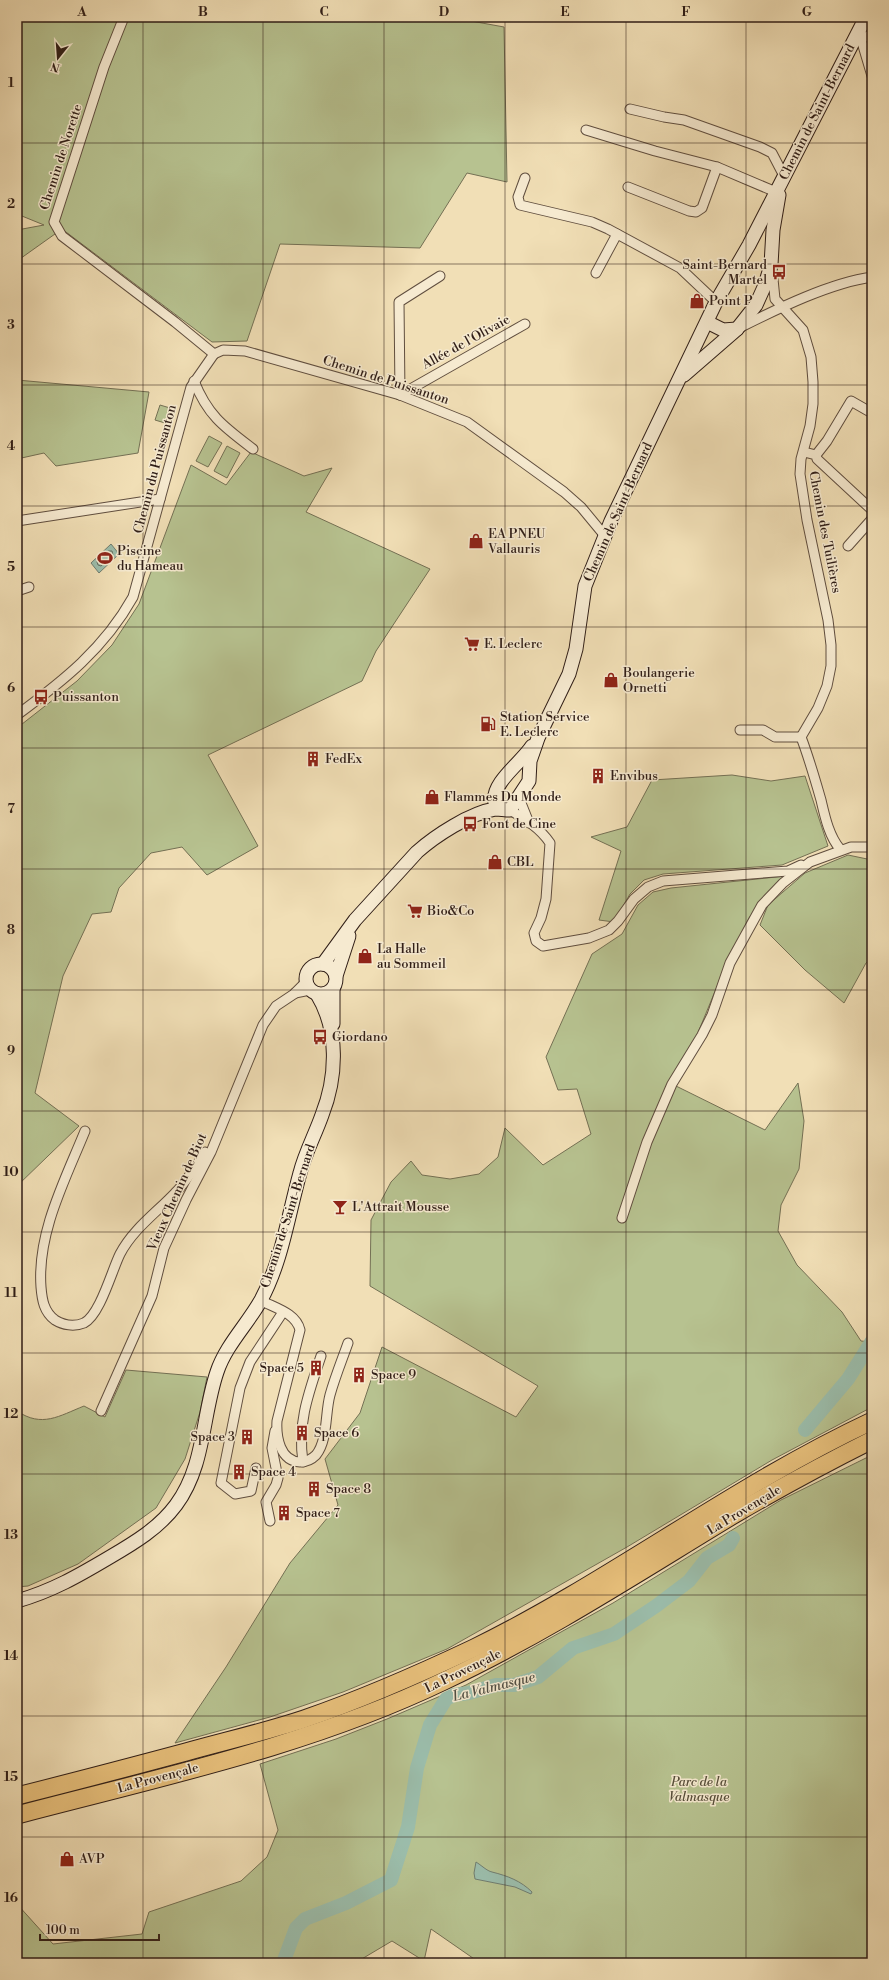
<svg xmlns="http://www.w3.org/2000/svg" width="889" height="1980" viewBox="0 0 889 1980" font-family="'Libre Bodoni',serif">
<rect width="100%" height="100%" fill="#f1dfb6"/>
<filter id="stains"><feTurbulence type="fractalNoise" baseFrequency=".005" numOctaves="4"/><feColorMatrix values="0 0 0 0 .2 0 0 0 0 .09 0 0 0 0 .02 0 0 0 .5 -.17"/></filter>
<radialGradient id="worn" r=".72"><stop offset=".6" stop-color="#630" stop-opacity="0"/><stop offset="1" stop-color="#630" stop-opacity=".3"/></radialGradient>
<!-- green -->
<g fill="#b7c290" stroke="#747054">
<path d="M 17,17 L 460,17 L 460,19 L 504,27 L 507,182 L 467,173 L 420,248 L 280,244 L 247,341 L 212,342 L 62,229 L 17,261 L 17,230 L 44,225 L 17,214 Z"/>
<path d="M 17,380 L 149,392 L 138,453 L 56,466 L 44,453 L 17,459 Z"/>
<path d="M 160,405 L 170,408 L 165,423 L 155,420 Z"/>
<path d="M 209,436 L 222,443 L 208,467 L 196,461 Z"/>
<path d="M 227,446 L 240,453 L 227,478 L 214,471 Z"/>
<path d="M 251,452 L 304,476 L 332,468 L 306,512 L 430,569 L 376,651 L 362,681 L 208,755 L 258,846 L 207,875 L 182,847 L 151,853 L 119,888 L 111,912 L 92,914 L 63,976 L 35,1093 L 79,1126 L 17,1186 L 17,728 L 77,681 L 112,645 L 139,604 L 191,465 L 226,485 Z"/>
<path d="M 732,775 L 771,781 L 805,776 L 828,846 L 782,865 L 663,874 L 644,880 L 630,894 L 614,922 L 599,920 L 621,851 L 591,837 L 627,827 L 652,780 Z"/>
<path d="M 848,855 L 872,860 L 872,958 L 866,963 L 844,1003 L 805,970 L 760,925 L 768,905 L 805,873 Z"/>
<path d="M 786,876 L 764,897 L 749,918 L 723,972 L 676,1086 L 765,1130 L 798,1083 L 804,1121 L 799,1169 L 781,1205 L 778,1231 L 797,1265 L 842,1312 L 861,1341 L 872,1342 L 872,1407 L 772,1460 L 627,1547 L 447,1649 L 343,1692 L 270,1717 L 175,1743 L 226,1667 L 290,1563 L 338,1505 L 325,1459 L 360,1413 L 382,1347 L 516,1417 L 538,1386 L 370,1286 L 371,1220 L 391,1182 L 411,1161 L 422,1175 L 450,1179 L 479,1174 L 498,1157 L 505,1128 L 543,1165 L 591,1134 L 577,1089 L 558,1090 L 546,1057 L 592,954 L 622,934 L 638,905 L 653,892 L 671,888 Z"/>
<path d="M 126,1370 L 207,1377 L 200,1412 L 185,1459 L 156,1508 L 78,1564 L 28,1586 L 17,1587 L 17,1411 C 42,1428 59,1416 84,1406 L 105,1417 Z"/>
<path d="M 872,1455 L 872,1963 L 480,1963 L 431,1929 L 424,1961 L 392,1941 L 355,1963 L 17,1963 L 17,1904 L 53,1944 L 142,1934 L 149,1912 L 241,1881 L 267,1857 L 278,1830 L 260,1764 L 336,1739 L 387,1719 L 466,1685 L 613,1603 L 781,1500 Z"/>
</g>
<!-- water -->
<g fill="#9bbdab" stroke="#707d70">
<path d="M 111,544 L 119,554 L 99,573 L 91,563 Z"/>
<path d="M 476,1862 C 481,1865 487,1871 492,1872 C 508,1876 521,1881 532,1892 L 531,1894 L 515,1887 L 475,1879 L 474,1873 Z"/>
</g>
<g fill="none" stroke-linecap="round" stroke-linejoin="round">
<!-- shore -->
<path stroke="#666e61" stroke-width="1" d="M 109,551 L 112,551 L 113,555 L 101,566 L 98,565 L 97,562 Z"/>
<!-- river -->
<g stroke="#9bbdab" stroke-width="14">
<path d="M 805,1430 L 848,1379 L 872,1341"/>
<path d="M 283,1963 L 296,1928 L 305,1919 L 346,1903 L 391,1880 L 408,1827 L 417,1768 L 430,1725 L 446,1699 L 454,1695 L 469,1693 L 496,1685 L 514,1685 L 538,1677 L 573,1648 L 614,1634 L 656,1606 L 689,1581 L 707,1558 L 729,1545 L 733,1538"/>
</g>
<!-- street casing -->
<g stroke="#604e3f" stroke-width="11">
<g id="street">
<path d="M 124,17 L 104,67 L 54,222 L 62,236 L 175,322 L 214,354"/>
<path d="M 857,37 L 861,39 L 872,34"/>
<path d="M 861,39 L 872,76"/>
<path d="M 630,109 L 664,117 L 684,120 L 760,147 L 772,153 L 784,176"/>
<path d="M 586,130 L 655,151 L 717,167"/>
<path d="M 525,178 L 518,197 L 520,205 L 592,222 L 608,229 L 680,268 L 716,302"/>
<path d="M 628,187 L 689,211 L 696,212 L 702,208 L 717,167 L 776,192"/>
<path d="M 772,269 L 775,299 L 803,330 L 811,357 L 813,382 L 813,404 L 810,426 L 801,459 L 800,474 L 807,520 L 828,620 L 831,645 L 831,666 L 827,686 L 818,708 L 801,737 C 809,758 815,779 821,800 C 825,817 829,836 840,849"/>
<path d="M 596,273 L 617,234"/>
<path d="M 741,327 C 779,308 830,283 872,277"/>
<path d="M 214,354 L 223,350 L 245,351 L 400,395 L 467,422 L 564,492 L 581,507 L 605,536"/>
<path d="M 194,381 C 208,416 224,427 253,449"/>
<path d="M 400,395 L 525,324"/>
<path d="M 400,395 L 399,302 L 440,276"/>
<path d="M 804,452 L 816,455 L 817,459 L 872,510"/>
<path d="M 816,455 L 827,441 L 851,401 L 872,413"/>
<path d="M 17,521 L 160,499"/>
<path d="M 848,546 L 872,519"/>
<path d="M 17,591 L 29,587"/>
<path d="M 17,715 C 63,681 104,649 133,597 L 191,387 L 214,354"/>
<path d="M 740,730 L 763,730 L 775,737 L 801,737"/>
<path d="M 519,798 L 529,823"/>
<path d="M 510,810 C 525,819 540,828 550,843 L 546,899 L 541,918 L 534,933 L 536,941 L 543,946 L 589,938 L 609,930 L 618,921 L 634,899 L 648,887 L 663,881 L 775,872 L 788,871 L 801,865"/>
<path d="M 295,993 L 310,990"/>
<path d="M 85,1131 C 65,1180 37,1233 41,1287 C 42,1300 44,1312 55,1320 C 63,1325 74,1327 84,1323 C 100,1315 112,1270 120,1254 C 133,1229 156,1213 175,1193 C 187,1181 196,1166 205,1152"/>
<path d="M 622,1218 L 647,1142 L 672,1084 L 702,1035 L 712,1015 L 730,963 L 762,905 L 783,883 L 810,862 L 851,847 L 872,847"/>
<path d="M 260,1300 C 275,1308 296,1313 300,1330 L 277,1421 C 276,1437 280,1461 300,1462 C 306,1462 312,1459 316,1455 C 328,1440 325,1413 330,1395 C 335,1377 342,1360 348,1343"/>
<path d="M 101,1411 L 152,1296 L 164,1248 L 186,1200 L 211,1152 L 263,1025 L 276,1006 L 294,994 L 306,982"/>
<path d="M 303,1462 C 297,1423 309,1392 321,1356"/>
<path d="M 256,1468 L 251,1491 L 235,1494 L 221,1483 L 240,1388 L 250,1362 L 283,1312"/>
<path d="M 270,1521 L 266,1502 L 276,1485 L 278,1478 L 272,1448 L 275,1431"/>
</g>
</g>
<!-- secondary casing -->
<g stroke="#301e17" stroke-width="15">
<g id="secondary">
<path d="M 707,322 L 723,330 L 737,329"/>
<path d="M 684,375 L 737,329 L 756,305 L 765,285 L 771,265 L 773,230 L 779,195"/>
<path d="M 502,809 L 495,802 C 491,783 522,762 532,746"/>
<circle cx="321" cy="979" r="15"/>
<path d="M 323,964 L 355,920 L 417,852 C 435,836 470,813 495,809 C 500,809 505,810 510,810 L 529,781 L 530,761 L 538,738 L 569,674 L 576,649 L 585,586 L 611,521 L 716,302 L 749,245 L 866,17"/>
<path d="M 336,976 L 349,936"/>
<path d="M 333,989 L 333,1024"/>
<path d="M 17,1601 C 52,1591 78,1576 110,1557 C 134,1543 159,1528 176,1505 C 205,1466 202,1416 217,1372 C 226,1345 247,1325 261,1300 C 282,1261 288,1216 300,1173 C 305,1153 315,1135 322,1115 C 337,1077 339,1030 317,994"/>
</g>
</g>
<!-- highway casing -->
<g stroke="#301e17" stroke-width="19">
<g id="highway">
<path d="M 17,1796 C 73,1782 130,1767 186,1752 C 225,1741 265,1732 304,1719 C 362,1699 419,1674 474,1648 C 611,1581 733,1486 872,1421"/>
<path d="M 17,1815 C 161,1777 309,1746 444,1681 C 546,1633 639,1572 735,1514 C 780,1488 826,1463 872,1440"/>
</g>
</g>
<!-- street -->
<use href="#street" stroke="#f6ead0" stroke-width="9"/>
<!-- secondary -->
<use href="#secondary" stroke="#f6ead0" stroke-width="13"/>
<!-- highway -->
<use href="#highway" stroke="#e8c07b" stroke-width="17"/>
</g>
<!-- grid -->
<path fill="none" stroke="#301e17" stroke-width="1" stroke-opacity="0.55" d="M 143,17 L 143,1963M 263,17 L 263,1963M 384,17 L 384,1963M 505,17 L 505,1963M 626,17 L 626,1963M 746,17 L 746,1963M 17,143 L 872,143M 17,264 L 872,264M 17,385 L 872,385M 17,506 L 872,506M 17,627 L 872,627M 17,748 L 872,748M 17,869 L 872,869M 17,990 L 872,990M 17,1111 L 872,1111M 17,1232 L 872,1232M 17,1353 L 872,1353M 17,1474 L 872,1474M 17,1595 L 872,1595M 17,1716 L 872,1716M 17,1837 L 872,1837"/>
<!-- icons -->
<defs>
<g id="bus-bare" transform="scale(1.2)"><path d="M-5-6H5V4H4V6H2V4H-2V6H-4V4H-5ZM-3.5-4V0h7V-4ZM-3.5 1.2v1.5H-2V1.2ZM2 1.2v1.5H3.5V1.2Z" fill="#8f2418" stroke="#f6ead0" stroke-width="2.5" paint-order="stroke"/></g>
<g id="shop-bare" transform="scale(1.2)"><path d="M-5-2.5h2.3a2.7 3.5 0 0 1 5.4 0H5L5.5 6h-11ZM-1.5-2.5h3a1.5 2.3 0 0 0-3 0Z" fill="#8f2418" stroke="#f6ead0" stroke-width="2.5" paint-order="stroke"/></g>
<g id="stadium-bare" transform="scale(1.2)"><path d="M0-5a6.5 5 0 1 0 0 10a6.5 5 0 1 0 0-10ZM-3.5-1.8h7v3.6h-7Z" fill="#8f2418" stroke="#f6ead0" stroke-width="2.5" paint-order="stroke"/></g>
<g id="supermarket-bare" transform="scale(1.2)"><path d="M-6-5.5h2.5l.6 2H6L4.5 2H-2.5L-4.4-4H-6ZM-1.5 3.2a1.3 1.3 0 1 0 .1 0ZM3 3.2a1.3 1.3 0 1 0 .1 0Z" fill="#8f2418" stroke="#f6ead0" stroke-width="2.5" paint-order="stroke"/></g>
<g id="fuel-bare" transform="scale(1.2)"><path d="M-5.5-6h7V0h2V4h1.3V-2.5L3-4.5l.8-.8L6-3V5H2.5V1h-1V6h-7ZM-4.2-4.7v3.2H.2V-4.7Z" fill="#8f2418" stroke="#f6ead0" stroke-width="2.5" paint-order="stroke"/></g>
<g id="building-bare" transform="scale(1.2)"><path d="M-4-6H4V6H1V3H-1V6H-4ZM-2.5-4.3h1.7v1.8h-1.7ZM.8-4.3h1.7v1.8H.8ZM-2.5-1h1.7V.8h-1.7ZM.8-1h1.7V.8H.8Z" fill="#8f2418" stroke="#f6ead0" stroke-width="2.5" paint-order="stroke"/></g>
<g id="bar-bare" transform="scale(1.2)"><path d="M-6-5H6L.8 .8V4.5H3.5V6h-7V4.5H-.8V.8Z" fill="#8f2418" stroke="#f6ead0" stroke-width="2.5" paint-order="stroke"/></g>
</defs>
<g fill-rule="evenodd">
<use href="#bus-bare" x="779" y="272"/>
<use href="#shop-bare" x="697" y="301"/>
<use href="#shop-bare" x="476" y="541"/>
<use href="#stadium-bare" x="105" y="558"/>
<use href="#supermarket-bare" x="472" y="644"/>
<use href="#shop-bare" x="611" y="680"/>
<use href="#bus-bare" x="41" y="697"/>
<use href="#fuel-bare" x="488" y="724"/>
<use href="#building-bare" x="313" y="759"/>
<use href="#building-bare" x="598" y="776"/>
<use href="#shop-bare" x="432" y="797"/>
<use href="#bus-bare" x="470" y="824"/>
<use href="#shop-bare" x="495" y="862"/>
<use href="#supermarket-bare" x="415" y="911"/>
<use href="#shop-bare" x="365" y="956"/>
<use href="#bus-bare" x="320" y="1037"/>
<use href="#bar-bare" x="340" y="1207"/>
<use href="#building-bare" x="316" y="1368"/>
<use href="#building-bare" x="359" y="1375"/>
<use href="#building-bare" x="302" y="1433"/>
<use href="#building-bare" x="247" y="1437"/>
<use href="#building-bare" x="239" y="1472"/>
<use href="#building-bare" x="314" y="1489"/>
<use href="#building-bare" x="284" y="1513"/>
<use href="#shop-bare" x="67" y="1859"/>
</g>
<g text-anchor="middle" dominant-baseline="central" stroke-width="3" stroke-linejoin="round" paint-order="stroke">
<!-- street labels -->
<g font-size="13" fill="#301e17" stroke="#f6ead0">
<text transform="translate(817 112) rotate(-63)">Chemin de Saint-Bernard</text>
<text transform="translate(61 157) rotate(-72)">Chemin de Norette</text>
<text transform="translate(466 342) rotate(-29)">Allée de l'Olivaie</text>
<text transform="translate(386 380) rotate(18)">Chemin de Puissanton</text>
<text transform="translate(155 469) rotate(-75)">Chemin du Puissanton</text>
<text transform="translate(618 512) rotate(-66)">Chemin de Saint-Bernard</text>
<text transform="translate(825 532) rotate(79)">Chemin des Tuilières</text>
<text transform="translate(177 1192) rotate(-66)">Vieux Chemin de Biot</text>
<text transform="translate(288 1216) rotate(-72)">Chemin de Saint-Bernard</text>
<text transform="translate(744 1510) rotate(-31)">La Provençale</text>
<text transform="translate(463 1671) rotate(-26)">La Provençale</text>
<text transform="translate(158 1778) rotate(-15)">La Provençale</text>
</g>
<!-- poi labels -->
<g font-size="13" fill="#301e17" stroke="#f6ead0" text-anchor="start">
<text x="767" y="265" text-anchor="end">Saint-Bernard<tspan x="767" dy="15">Martel</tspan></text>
<text x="709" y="301">Point P</text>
<text x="488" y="534">EA PNEU<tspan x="488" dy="15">Vallauris</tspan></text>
<text x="117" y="551">Piscine<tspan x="117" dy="15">du Hameau</tspan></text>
<text x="484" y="644">E. Leclerc</text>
<text x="623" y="673">Boulangerie<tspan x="623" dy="15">Ornetti</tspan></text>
<text x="53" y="697">Puissanton</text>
<text x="500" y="717">Station Service<tspan x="500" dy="15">E. Leclerc</tspan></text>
<text x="325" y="759">FedEx</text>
<text x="610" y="776">Envibus</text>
<text x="444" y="797">Flammes Du Monde</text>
<text x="482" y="824">Font de Cine</text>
<text x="507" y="862">CBL</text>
<text x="427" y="911">Bio&amp;Co</text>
<text x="377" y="949">La Halle<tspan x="377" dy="15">au Sommeil</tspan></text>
<text x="332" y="1037">Giordano</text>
<text x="352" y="1207">L'Attrait Mousse</text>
<text x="304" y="1368" text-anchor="end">Space 5</text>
<text x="371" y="1375">Space 9</text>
<text x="314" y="1433">Space 6</text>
<text x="235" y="1437" text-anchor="end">Space 3</text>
<text x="251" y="1472">Space 4</text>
<text x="326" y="1489">Space 8</text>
<text x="296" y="1513">Space 7</text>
<text x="79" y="1859">AVP</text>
</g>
<!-- park labels -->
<g font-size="13" font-style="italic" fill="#584f3b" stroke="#f6ead0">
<text x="699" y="1782">Parc de la<tspan x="699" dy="15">Valmasque</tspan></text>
</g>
<!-- water labels -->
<g font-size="14" font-style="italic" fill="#504e43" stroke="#f6ead0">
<text transform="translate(494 1687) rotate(-14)">La Valmasque</text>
</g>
</g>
<!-- margin -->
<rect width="889" height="1980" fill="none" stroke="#f1dfb6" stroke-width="44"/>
<!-- north arrow -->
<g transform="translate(58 58) rotate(197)" stroke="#f6ead0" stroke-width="3" paint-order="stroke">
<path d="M0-3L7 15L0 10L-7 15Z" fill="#301e17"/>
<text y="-6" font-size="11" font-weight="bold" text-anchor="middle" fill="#301e17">N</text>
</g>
<!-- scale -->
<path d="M40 1934v6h119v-6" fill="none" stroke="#301e17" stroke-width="2"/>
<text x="46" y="1934" font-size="12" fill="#301e17" stroke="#f6ead0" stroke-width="3" paint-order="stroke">100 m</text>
<rect x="22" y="22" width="845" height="1936" fill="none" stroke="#301e17" stroke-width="1.5"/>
<g font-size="13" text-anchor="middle" font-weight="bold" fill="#301e17">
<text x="82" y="16">A</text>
<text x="203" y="16">B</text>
<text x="324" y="16">C</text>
<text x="444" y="16">D</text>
<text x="565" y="16">E</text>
<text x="686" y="16">F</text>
<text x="807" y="16">G</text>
<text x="11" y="87">1</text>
<text x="11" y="208">2</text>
<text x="11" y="329">3</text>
<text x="11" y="450">4</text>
<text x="11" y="571">5</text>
<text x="11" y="692">6</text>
<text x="11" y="813">7</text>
<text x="11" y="934">8</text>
<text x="11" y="1055">9</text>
<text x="11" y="1176">10</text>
<text x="11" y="1297">11</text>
<text x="11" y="1418">12</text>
<text x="11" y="1539">13</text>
<text x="11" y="1660">14</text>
<text x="11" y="1781">15</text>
<text x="11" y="1902">16</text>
</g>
<rect width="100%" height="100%" filter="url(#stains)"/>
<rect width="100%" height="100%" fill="url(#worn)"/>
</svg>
